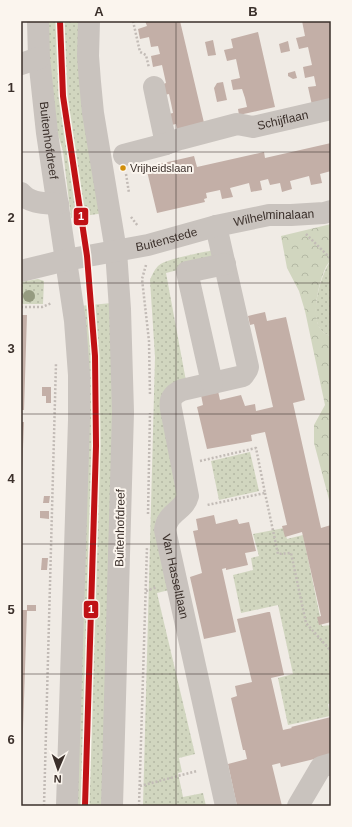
<svg xmlns="http://www.w3.org/2000/svg" width="352" height="827" viewBox="0 0 352 827" font-family="Helvetica,sans-serif">
<defs>
<pattern id="grass-dots" width="8" height="8" patternUnits="userSpaceOnUse"><rect width="8" height="8" fill="#d1d6bf"/><path d="M2 2h.1M6 6h.1" fill="none" stroke="#b4b8a4" stroke-width="1.8" stroke-linecap="round"/></pattern>
<pattern id="forest-crowns" width="20" height="18" patternUnits="userSpaceOnUse"><rect width="20" height="18" fill="#d1d6bf"/><path d="M2 6a3 3 0 1 1 6 0M12 15a3 3 0 1 1 6 0" fill="none" stroke="#b4b8a4"/></pattern>
</defs>
<rect width="100%" height="100%" fill="#f0ebe5"/>
<!-- grass -->
<g fill="url(#grass-dots)">
<path d="M 45,21 L 84,21 L 104,213 L 71,218 L 63,151 L 56,128 Z"/>
<path d="M 214,250 L 216,260 L 166,273 L 186,381 L 178,382 L 183,491 L 165,512 L 169,590 L 157,593 L 195,754 L 179,758 L 182,772 L 178,773 L 183,797 L 203,793 L 206,806 L 143,806 L 155,357 L 150,280 C 152,275 154,270 158,266 C 167,258 201,253 214,250 Z"/>
<path d="M 331,260 L 331,336 C 303,330 320,275 331,260 Z"/>
<path d="M 38,279 L 44,281 L 43,304 L 21,304 L 21,282 Z"/>
<path d="M 112,303 L 117,410 L 105,806 L 72,806 L 79,306 Z"/>
<path d="M 250,452 L 259,491 L 219,500 L 211,461 Z"/>
<path d="M 284,528 L 287,539 L 303,535 L 322,626 L 331,625 L 331,703 L 328,704 L 330,716 L 288,725 L 278,678 L 293,674 L 278,605 L 241,613 L 233,575 L 253,570 L 251,558 L 259,556 L 253,534 Z"/>
</g>
<!-- forest -->
<path fill="url(#forest-crowns)" d="M 331,224 C 331,235 333,248 331,259 C 330,262 326,265 325,269 C 318,285 306,331 331,336 L 331,507 L 314,443 L 314,425 L 325,405 L 305,311 L 299,291 L 287,268 L 281,236 Z"/>
<!-- building -->
<g fill="#c3afa7">
<path d="M 145,21 L 180,21 L 205,127 L 178,133 L 176,124 L 167,126 L 164,115 L 173,113 L 171,103 L 169,94 L 160,96 L 158,86 L 166,83 L 162,65 L 153,67 L 151,56 L 160,54 L 158,46 L 151,47 L 149,37 L 140,39 L 138,29 L 147,26 Z"/>
<path d="M 302,21 L 330,21 L 331,26 L 331,101 L 312,105 L 308,87 L 316,86 L 314,76 L 305,78 L 303,67 L 312,65 L 308,47 L 299,49 L 296,38 L 305,36 Z"/>
<path d="M 258,32 L 275,107 L 239,115 L 238,109 L 247,107 L 245,98 L 242,89 L 233,90 L 231,80 L 240,78 L 236,59 L 227,61 L 224,50 L 233,48 L 231,39 Z"/>
<path d="M 213,40 L 216,55 L 208,56 L 205,42 Z"/>
<path d="M 288,41 L 290,51 L 281,53 L 279,44 Z"/>
<path d="M 295,71 L 297,78 L 293,79 L 288,76 L 288,73 Z"/>
<path d="M 223,82 L 227,100 L 217,102 L 214,88 L 217,83 Z"/>
<path d="M 331,143 L 331,171 L 320,174 L 322,183 L 311,185 L 309,176 L 290,181 L 292,189 L 282,192 L 280,183 L 270,185 L 268,179 L 260,181 L 262,190 L 251,192 L 249,183 L 230,188 L 233,197 L 222,199 L 220,190 L 206,193 L 207,198 L 204,199 L 205,202 L 157,213 L 146,167 L 194,156 L 197,167 L 264,152 L 265,158 Z"/>
<path d="M 265,312 L 267,321 L 286,317 L 305,400 L 293,403 L 321,528 L 331,525 L 331,622 L 319,625 L 317,617 L 321,616 L 302,532 L 285,537 L 282,526 L 287,525 L 265,432 L 251,435 L 252,441 L 207,449 L 197,407 L 203,405 L 201,395 L 218,391 L 220,400 L 241,395 L 245,406 L 255,404 L 256,411 L 273,407 L 254,324 L 250,325 L 248,316 Z"/>
<path d="M 21,315 L 27,315 L 24,410 L 21,410 Z"/>
<path d="M 42,387 L 51,387 L 51,403 L 46,403 L 46,396 L 42,396 Z"/>
<path d="M 21,422 L 24,422 L 22,474 L 21,474 Z"/>
<path d="M 44,496 L 50,496 L 49,503 L 43,503 Z"/>
<path d="M 40,511 L 49,511 L 49,519 L 40,518 Z"/>
<path d="M 214,515 L 216,524 L 237,519 L 239,524 L 249,522 L 256,551 L 245,553 L 248,565 L 226,570 L 226,568 L 222,569 L 236,632 L 204,639 L 190,577 L 202,573 L 193,531 L 198,530 L 196,519 Z"/>
<path d="M 42,558 L 48,558 L 47,570 L 41,570 Z"/>
<rect x="27" y="605" width="9" height="6"/>
<path d="M 21,610 L 27,610 L 22,758 L 21,758 Z"/>
<path d="M 268,612 L 270,612 L 284,675 L 271,678 L 283,730 L 292,728 L 291,727 L 331,717 L 331,755 L 281,767 L 280,763 L 272,765 L 282,806 L 237,806 L 228,764 L 247,759 L 245,750 L 243,750 L 231,698 L 237,696 L 235,686 L 252,682 L 237,619 Z"/>
</g>
<g fill="none" stroke-linecap="round" stroke-linejoin="round">
<!-- path -->
<g stroke="#c2bbb6" stroke-width="2.5" stroke-dasharray="2 2" stroke-linecap="butt">
<path d="M 133,21 L 140,52 L 146,55 L 149,68"/>
<path d="M 126,174 L 129,193"/>
<path d="M 131,217 L 138,226"/>
<path d="M 79,223 L 90,222"/>
<path d="M 306,234 L 331,259"/>
<path d="M 146,265 L 142,279 L 149,341 L 150,396"/>
<path d="M 21,307 L 42,307 L 52,303"/>
<path d="M 200,461 L 256,448 L 265,493 L 207,505"/>
<path d="M 265,493 L 278,554 L 291,553 L 306,623 L 331,651"/>
<path d="M 148,514 L 150,413"/>
<path d="M 146,591 L 157,587"/>
<path d="M 140,786 L 197,771"/>
<path d="M 44,806 L 56,363"/>
<path d="M 139,806 L 147,547"/>
</g>
<!-- minor -->
<g stroke="#c9c3be" stroke-width="22">
<path id="s1" d="M 38,21 L 39,58 L 47,133 L 75,321 L 79,375 L 79,420 L 67,806"/>
<path d="M 89,21 L 88,56 L 90,82 L 93,113 L 116,251 L 120,309 L 123,412 L 112,806"/>
<path d="M 21,64 L 39,58"/>
<path d="M 154,87 L 166,144"/>
<path id="s2" d="M 124,155 L 166,144 L 180,139 L 237,124 L 253,127 L 331,109"/>
<path d="M 21,193 C 30,204 45,203 58,204"/>
<path id="s3" d="M 216,226 L 248,367 L 247,370 L 243,376 L 182,390 C 173,394 169,399 171,409 L 188,496 C 184,511 167,512 165,530 L 226,806"/>
<path id="s4" d="M 21,271 L 66,260 L 148,245 L 216,226 L 269,215 L 291,215 L 324,213 L 331,211"/>
<path d="M 212,383 L 187,272 L 225,264"/>
<path d="M 298,806 L 321,767 L 331,764"/>
</g>
<!-- tram-1 casing -->
<g stroke="#fbf5ee" stroke-width="9">
<path id="tram-1" d="M 60,21 L 63,96 L 87,256 L 95,356 L 96,446 L 85,806"/>
</g>
<!-- tram-1 -->
<use href="#tram-1" stroke="#c01115" stroke-width="6"/>
</g>
<!-- trees -->
<circle fill="#959b80" cx="29" cy="296" r="6"/>
<!-- grid -->
<path fill="none" stroke="#3b302b" stroke-width="1" stroke-opacity="0.55" d="M 176,21 L 176,806M 21,152 L 331,152M 21,283 L 331,283M 21,414 L 331,414M 21,544 L 331,544M 21,674 L 331,674"/>
<!-- markers -->
<circle fill="#d18e09" stroke="#fbf5ee" stroke-width="1.5" cx="123" cy="168" r="3.5"/>
<g text-anchor="middle" dominant-baseline="central" stroke-width="4" stroke-linejoin="round" paint-order="stroke">
<!-- bus labels -->
<g font-size="11" fill="#3b302b" stroke="#fbf5ee" text-anchor="start">
<text x="130" y="168">Vrijheidslaan</text>
</g>
<!-- street labels -->
<g font-size="12" fill="#3b302b" stroke="#fbf5ee">
<text stroke="none"><textPath href="#s2" startOffset="164">Schijflaan</textPath></text>
<text stroke="none"><textPath href="#s1" startOffset="120">Buitenhofdreef</textPath></text>
<text stroke="none"><textPath href="#s4" startOffset="259">Wilhelminalaan</textPath></text>
<text stroke="none"><textPath href="#s4" startOffset="149">Buitenstede</textPath></text>
<text transform="translate(120 528) rotate(-89)">Buitenhofdreef</text>
<text stroke="none"><textPath href="#s3" startOffset="420">Van Hasseltlaan</textPath></text>
</g>
</g>
<g stroke="#fbf5ee" stroke-width="1.5">
<rect x="73" y="207" width="16" height="19" rx="4" fill="#c01115"/>
<rect x="83" y="600" width="16" height="19" rx="4" fill="#c01115"/>
</g>
<g font-size="11" text-anchor="middle" font-weight="bold" fill="#fff">
<text x="81" y="220">1</text>
<text x="91" y="613">1</text>
</g>
<!-- border -->
<rect width="352" height="827" fill="none" stroke="#fbf5ee" stroke-width="44"/>
<!-- north arrow -->
<g transform="translate(58 769) rotate(182)" stroke="#fbf5ee" stroke-width="3" paint-order="stroke">
<path d="M0-3L7 15L0 10L-7 15Z" fill="#3b302b"/>
<text y="-6" font-size="11" font-weight="bold" text-anchor="middle" fill="#3b302b">N</text>
</g>
<rect x="22" y="22" width="308" height="783" fill="none" stroke="#3b302b" stroke-width="1.5"/>
<g font-size="13" text-anchor="middle" font-weight="bold" fill="#3b302b">
<text x="99" y="16">A</text>
<text x="253" y="16">B</text>
<text x="11" y="92">1</text>
<text x="11" y="222">2</text>
<text x="11" y="353">3</text>
<text x="11" y="483">4</text>
<text x="11" y="614">5</text>
<text x="11" y="744">6</text>
</g>
</svg>
